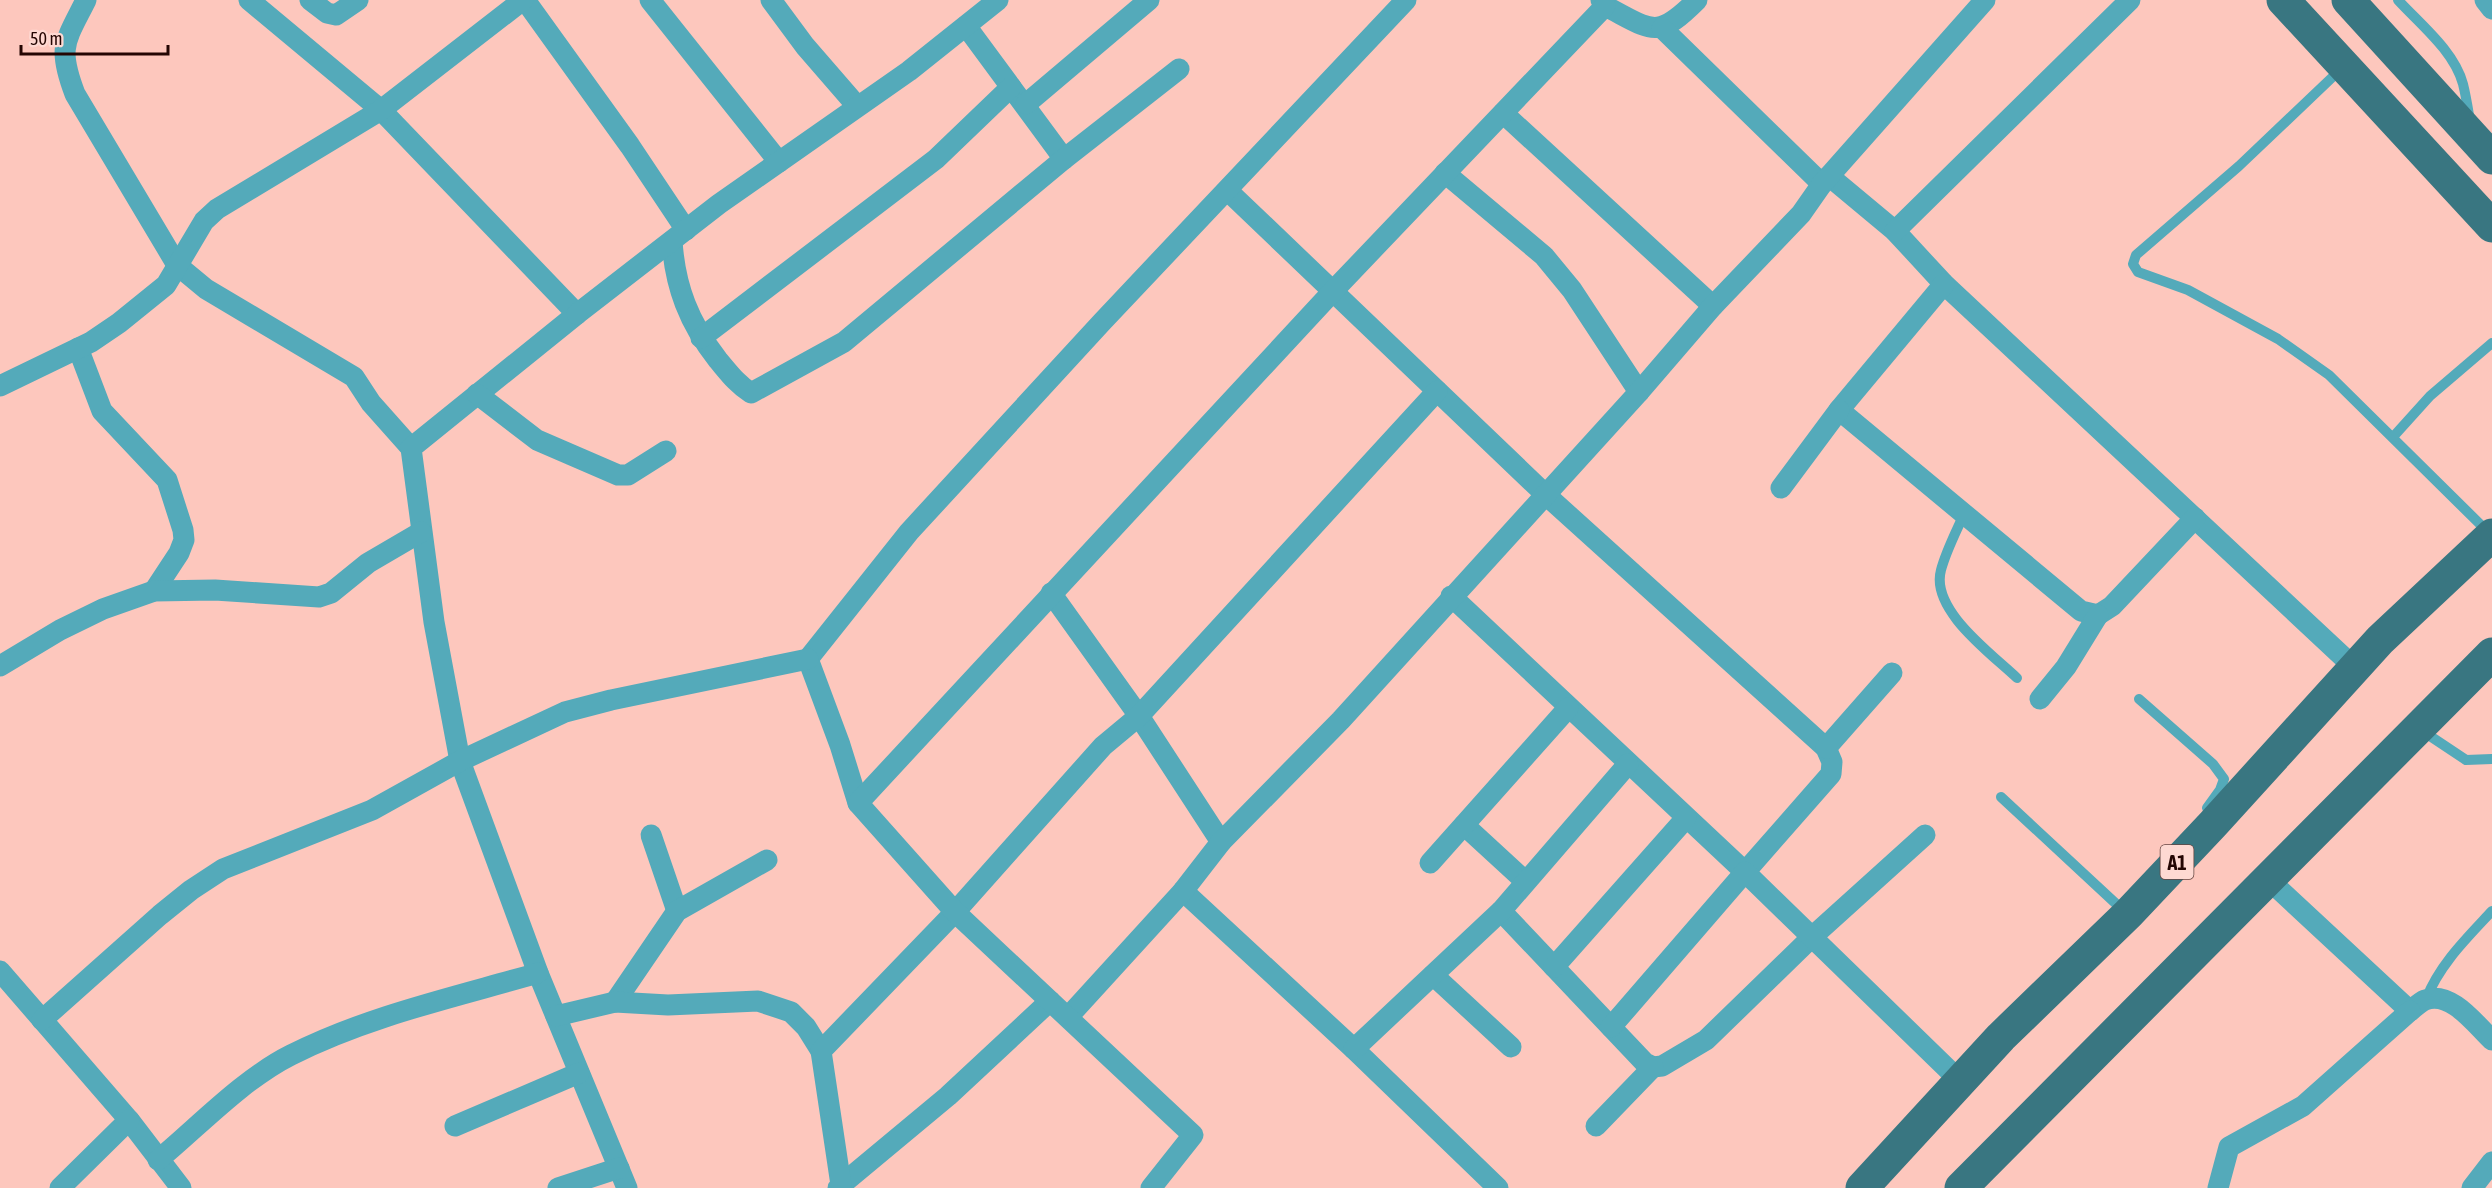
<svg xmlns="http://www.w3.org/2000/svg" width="2492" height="1188" viewBox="0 0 2492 1188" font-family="'Asap Condensed',sans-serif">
<rect width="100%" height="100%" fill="#fdc7bd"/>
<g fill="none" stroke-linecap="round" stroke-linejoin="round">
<!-- lane -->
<g stroke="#54aaba" stroke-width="10">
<path d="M 2398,0 C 2421,25 2454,51 2463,84 C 2466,96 2468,109 2470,121"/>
<path d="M 2342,68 L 2239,166 L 2136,255 L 2133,264 L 2138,272 L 2188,290 L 2278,339 L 2329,375 L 2489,533"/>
<path d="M 2393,437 L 2430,396 L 2492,343"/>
<path d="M 1964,514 C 1956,532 1946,551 1941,570 C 1930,610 1992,654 2017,678"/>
<path d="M 2139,699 L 2213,764 L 2224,779 L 2220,790 L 2207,808"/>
<path d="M 2421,730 L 2466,760 L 2492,759"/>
<path d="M 2001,797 L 2126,913"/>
<path d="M 2426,999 C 2440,964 2466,939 2492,911"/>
</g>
<!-- street -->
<g stroke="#54aaba" stroke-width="21">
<path d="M 86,0 C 65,42 57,47 75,94 L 177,265 L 206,289 L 354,377 L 371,403 L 411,448"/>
<path d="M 249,0 L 381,110 L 577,314 L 411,448 L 434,622 L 460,761 L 538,973 L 627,1188"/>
<path d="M 310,0 L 327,13 L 336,15 L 358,0"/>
<path d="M 525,0 L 630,146 L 686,230"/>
<path d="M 650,0 L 779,162"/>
<path d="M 771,0 L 805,46 L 857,106"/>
<path d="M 1601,0 L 1605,6 C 1652,30 1656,41 1697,0"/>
<path d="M 2485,0 L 2492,9"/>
<path d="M 966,26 L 1064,159"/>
<path d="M 1662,28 L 1822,184"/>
<path d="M 1026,104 L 1149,0"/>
<path d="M 1503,113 L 1713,306"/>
<path d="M 1445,173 L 1544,256 L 1572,290 L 1639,392"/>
<path d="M 1829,176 L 1895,231 L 1944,284 L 2355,668"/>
<path d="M 1228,191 L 1546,495 L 1826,748 L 1832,762 L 1831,774 L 1745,872 L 1451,596"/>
<path d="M 1895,231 L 2130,0"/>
<path d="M 672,241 C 675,287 689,323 718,360 C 729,373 737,384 751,393 L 844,342 L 1064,159 L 1179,69"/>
<path d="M 1944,284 L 1839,410 L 2081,611 L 2098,615 L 2112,606 L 2195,518"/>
<path d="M 577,314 L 719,204 L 909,71 L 998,0"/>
<path d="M 701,338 L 936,159 L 1011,87"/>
<path d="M 78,348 L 102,411 L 167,480 L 183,530 L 184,540 L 179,553 L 154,591"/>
<path d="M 0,386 L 91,342 L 119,323 L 166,285 L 204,221 L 217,209 L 381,110 L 523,0"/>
<path d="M 477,394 L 537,440 L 618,475 L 628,475 L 666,451"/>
<path d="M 1781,488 L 1839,410"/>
<path d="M 1051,593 L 1139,716 L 1221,842"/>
<path d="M 0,666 L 60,630 L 103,609 L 154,591 L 215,590 L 319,597 L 331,593 L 368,563 L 421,532"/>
<path d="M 2040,699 L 2066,667 L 2098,615"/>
<path d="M 1826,748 L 1892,673"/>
<path d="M 858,803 L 840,745 L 808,659 L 909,532 L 1102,322 L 1406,0"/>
<path d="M 1464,825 L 1525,881"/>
<path d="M 651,835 L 677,911"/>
<path d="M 1430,863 L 1568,708"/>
<path d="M 2269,880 L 2410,1011 C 2414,1008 2420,1002 2425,1000 C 2451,990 2476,1025 2492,1040"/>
<path d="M 1183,891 L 1354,1049 L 1498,1188"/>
<path d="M 1501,911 L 1645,1063 L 1653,1067 L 1662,1066 L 1706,1040 L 1812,937 L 1925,835"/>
<path d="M 1554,967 L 1686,818"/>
<path d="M 0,971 L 129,1120 L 181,1188"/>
<path d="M 1433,975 L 1511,1047"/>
<path d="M 615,1002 L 677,911 L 767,860"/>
<path d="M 556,1016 L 615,1002 L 668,1005 L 758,1001 L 791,1012 L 806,1027 L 821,1051"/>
<path d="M 1068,1017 L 1183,891 L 1221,842 L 1341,720 L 1639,392 L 1713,306 L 1801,214 L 1822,184 L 1985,0"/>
<path d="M 42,1020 L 160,915 L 191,890 L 223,869 L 372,810 L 460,761 L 565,712 L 611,700 L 808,659"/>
<path d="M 1611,1027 L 1745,872 L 1960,1081"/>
<path d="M 1354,1049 L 1501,911 L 1628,764"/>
<path d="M 455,1126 L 579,1073"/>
<path d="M 1596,1126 L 1653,1067"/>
<path d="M 158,1160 C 199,1126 243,1079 291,1055 C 368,1016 455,997 538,973"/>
<path d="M 841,1185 L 948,1096 L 1050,1001"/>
<path d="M 60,1188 L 129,1120"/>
<path d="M 558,1188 L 619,1168"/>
<path d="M 838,1188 L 841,1185 L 821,1051 L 955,912 L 1103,746 L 1139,716 L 1437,391"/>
<path d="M 1151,1188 L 1193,1135 L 955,912 L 858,803 L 1334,290 L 1605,6"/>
<path d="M 2218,1188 L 2229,1147 L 2303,1106 L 2410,1011"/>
<path d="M 2472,1188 L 2492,1162"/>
</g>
<!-- primary -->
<g stroke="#397681" stroke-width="33">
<path d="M 2283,0 L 2492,226"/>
<path d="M 2348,0 L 2492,158"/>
<path d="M 1862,1188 L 2001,1037 L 2128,914 L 2213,824 L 2380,640 L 2492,535"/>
<path d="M 1961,1188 L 2492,654"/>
</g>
</g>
<g text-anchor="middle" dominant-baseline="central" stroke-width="4.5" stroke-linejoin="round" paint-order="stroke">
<!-- shield labels -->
<rect fill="#fed9d2" stroke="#654541" stroke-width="1.5" x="2160.5" y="845" width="33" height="34" rx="4.5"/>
<g font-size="20" font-weight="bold" fill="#240603">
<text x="2177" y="862">A1</text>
</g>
</g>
<!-- scale -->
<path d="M21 45v9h147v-9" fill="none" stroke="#240603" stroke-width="3"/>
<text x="30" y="45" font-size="18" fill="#240603" stroke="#fed9d2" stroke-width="4.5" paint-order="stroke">50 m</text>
</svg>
